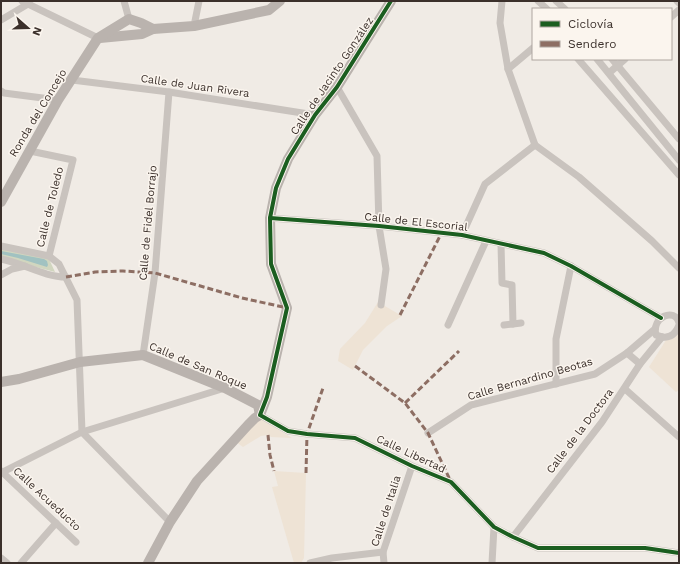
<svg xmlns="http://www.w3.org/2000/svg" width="680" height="564" viewBox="0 0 680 564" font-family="'Work Sans',sans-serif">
<rect width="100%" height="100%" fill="#f0ebe5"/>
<!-- green -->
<path fill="#d1d6bf" d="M 1,248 L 49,259 L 55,272 L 1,258 Z"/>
<!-- plaza -->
<g fill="#eee3d5">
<path d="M 378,302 L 402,316 L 387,326 L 363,350 L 353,370 L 338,361 L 340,349 L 365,323 Z"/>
<path d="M 679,330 L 679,390 L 676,392 L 649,367 L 668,337 Z"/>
<path d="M 259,418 L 292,438 L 271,437 L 268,435 L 261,436 L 243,447 L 236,442 Z"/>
<path d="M 274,471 L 306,473 L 304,558 L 301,563 L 294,563 L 272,487 L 278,486 Z"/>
</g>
<!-- water -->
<path fill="#a1c2c1" d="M 1,251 L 44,259 L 47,261 L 48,265 L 47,267 L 18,258 L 1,254 Z"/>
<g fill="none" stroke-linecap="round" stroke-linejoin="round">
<!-- street -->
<g stroke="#c9c3be" stroke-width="7">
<path d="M 22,1 L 98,38"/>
<path d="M 124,1 L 129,19"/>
<path d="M 502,1 L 500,23 L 508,69 L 535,145 L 579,177 L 652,241 L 679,268"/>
<path d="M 538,1 L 547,9"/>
<path d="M 556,1 L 565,9"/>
<path d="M 677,1 L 679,3"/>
<path d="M 671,17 L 679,10"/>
<path d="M 1,20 L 28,4 L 29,2"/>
<path d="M 194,26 L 199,1"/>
<path d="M 578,59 L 679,175"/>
<path d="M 597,59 L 679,160"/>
<path d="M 612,59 L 679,139"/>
<path d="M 508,69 L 533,48"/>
<path d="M 609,73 L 625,59"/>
<path d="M 72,80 L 169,92 L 315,115"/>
<path d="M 337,87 L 377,156 L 379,226 L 386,269 L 381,305"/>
<path d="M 1,91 L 4,93 L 58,100"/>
<path d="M 30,151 L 73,160 L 49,256"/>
<path d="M 270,218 L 379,226 L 462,235 L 544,253 L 571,266 L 661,318"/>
<path d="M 462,235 L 485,184 L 535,145"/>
<path d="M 501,244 L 502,283 L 512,285 L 513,324 L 521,323"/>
<path d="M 1,246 L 49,256 L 59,264 L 77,300 L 82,432 L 170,522"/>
<path d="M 1,259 C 23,263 44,277 66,277"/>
<path d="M 1,275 L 12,269 L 25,266"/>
<path d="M 679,323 C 675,307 651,317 656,335 C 667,340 675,336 679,325"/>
<path d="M 448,325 L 486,241"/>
<path d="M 504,325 L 513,324"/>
<path d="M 627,353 L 640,364"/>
<path d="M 143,355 L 155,273 L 169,92"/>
<path d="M 556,384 L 556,339 L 571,266"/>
<path d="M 625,389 L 679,437"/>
<path d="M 260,415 L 288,431 L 307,434 L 355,438 L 412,466 L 451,482 L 494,527 L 513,537 L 538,548 L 645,548 L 679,553"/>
<path d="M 428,433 L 471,405 L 595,374 L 627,353 L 655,329"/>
<path d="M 1,471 L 76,542"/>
<path d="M 1,473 L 82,432 L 225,388"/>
<path d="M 513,537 L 602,422 L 640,364 L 662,337"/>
<path d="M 1,558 L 7,563"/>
<path d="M 21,563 L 56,523"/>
<path d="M 310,563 L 332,558 L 383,552"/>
<path d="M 384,563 L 383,552 L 412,466"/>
<path d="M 492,563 L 494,527"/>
</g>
<!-- secondary -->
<g stroke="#bab3ae" stroke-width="10">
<path d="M 100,38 L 142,34 L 153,29 L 194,26 L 269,10 L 280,1"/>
<path d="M 1,202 L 58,100 L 98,38 L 129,19 L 141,23 L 153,29"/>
<path d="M 1,382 L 19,379 L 80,362 L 143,355 L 225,388 L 258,405 L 260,415"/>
<path d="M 260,415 L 267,397 L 287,308 L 271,264 L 270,218 L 276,188 L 288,159 L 315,115 L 337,87 L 391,1"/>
<path d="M 148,563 L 170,522 L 197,481 L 248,425 L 255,418 L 260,415"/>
</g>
<!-- quiet -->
<g stroke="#8d6e63" stroke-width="3" stroke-dasharray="6 3" stroke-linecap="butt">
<path d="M 66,277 L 95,272 L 123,271 L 155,273 L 242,298 L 283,307"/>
<path d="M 400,315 L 442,232"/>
<path d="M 355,366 L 405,403 L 428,433 L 451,482"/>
<path d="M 405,403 L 459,351"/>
<path d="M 268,435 L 270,455 L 274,471"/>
<path d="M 306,473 L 307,434 L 323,388"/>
</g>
<!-- cycleway casing -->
<g stroke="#fbf5ee" stroke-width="6">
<g id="cycleway">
<path d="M 391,1 L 337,87 L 315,115 L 288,159 L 276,188 L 270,218 L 271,264 L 287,308 L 267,397 L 260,415 L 288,431 L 307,434 L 355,438 L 412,466 L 451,482 L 494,527 L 513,537 L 538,548 L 645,548 L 679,553"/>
<path d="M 270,218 L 379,226 L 462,235 L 544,253 L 571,266 L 661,318"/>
</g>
</g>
<!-- cycleway -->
<use href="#cycleway" stroke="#1b5e20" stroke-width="4"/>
</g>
<g text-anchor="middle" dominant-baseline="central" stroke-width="3" stroke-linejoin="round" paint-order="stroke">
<!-- street labels -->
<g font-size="11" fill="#3b302b" stroke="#fbf5ee">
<text transform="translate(332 76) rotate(-56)">Calle de Jacinto González</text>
<text transform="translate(195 86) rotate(8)">Calle de Juan Rivera</text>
<text transform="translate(38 113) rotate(-59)">Ronda del Concejo</text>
<text transform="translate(50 207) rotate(-76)">Calle de Toledo</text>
<text transform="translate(416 222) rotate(6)">Calle de El Escorial</text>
<text transform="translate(148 223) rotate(-85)">Calle de Fidel Borrajo</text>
<text transform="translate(198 366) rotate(23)">Calle de San Roque</text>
<text transform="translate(530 379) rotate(-16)">Calle Bernardino Beotas</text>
<text transform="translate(580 431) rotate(-53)">Calle de la Doctora</text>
<text transform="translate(411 454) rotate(25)">Calle Libertad</text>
<text transform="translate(47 499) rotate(43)">Calle Acueducto</text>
<text transform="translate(386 511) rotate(-72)">Calle de Italia</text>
</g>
</g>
<!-- border -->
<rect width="680" height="564" fill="none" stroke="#3b302b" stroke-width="4"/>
<!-- legend -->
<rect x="532" y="8" width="140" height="52" fill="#fbf5ee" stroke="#aea6a0"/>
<rect x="540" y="21" width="20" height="6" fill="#1b5e20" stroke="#aea6a0"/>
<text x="568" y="28" font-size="12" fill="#3b302b">Ciclovía</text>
<rect x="540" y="41" width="20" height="6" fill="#8d6e63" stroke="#aea6a0"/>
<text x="568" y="48" font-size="12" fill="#3b302b">Sendero</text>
<!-- north arrow -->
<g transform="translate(28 28) rotate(110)" stroke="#fbf5ee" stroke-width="3" paint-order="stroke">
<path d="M0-3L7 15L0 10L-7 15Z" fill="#3b302b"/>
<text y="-6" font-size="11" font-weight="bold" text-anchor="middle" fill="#3b302b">N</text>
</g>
</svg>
